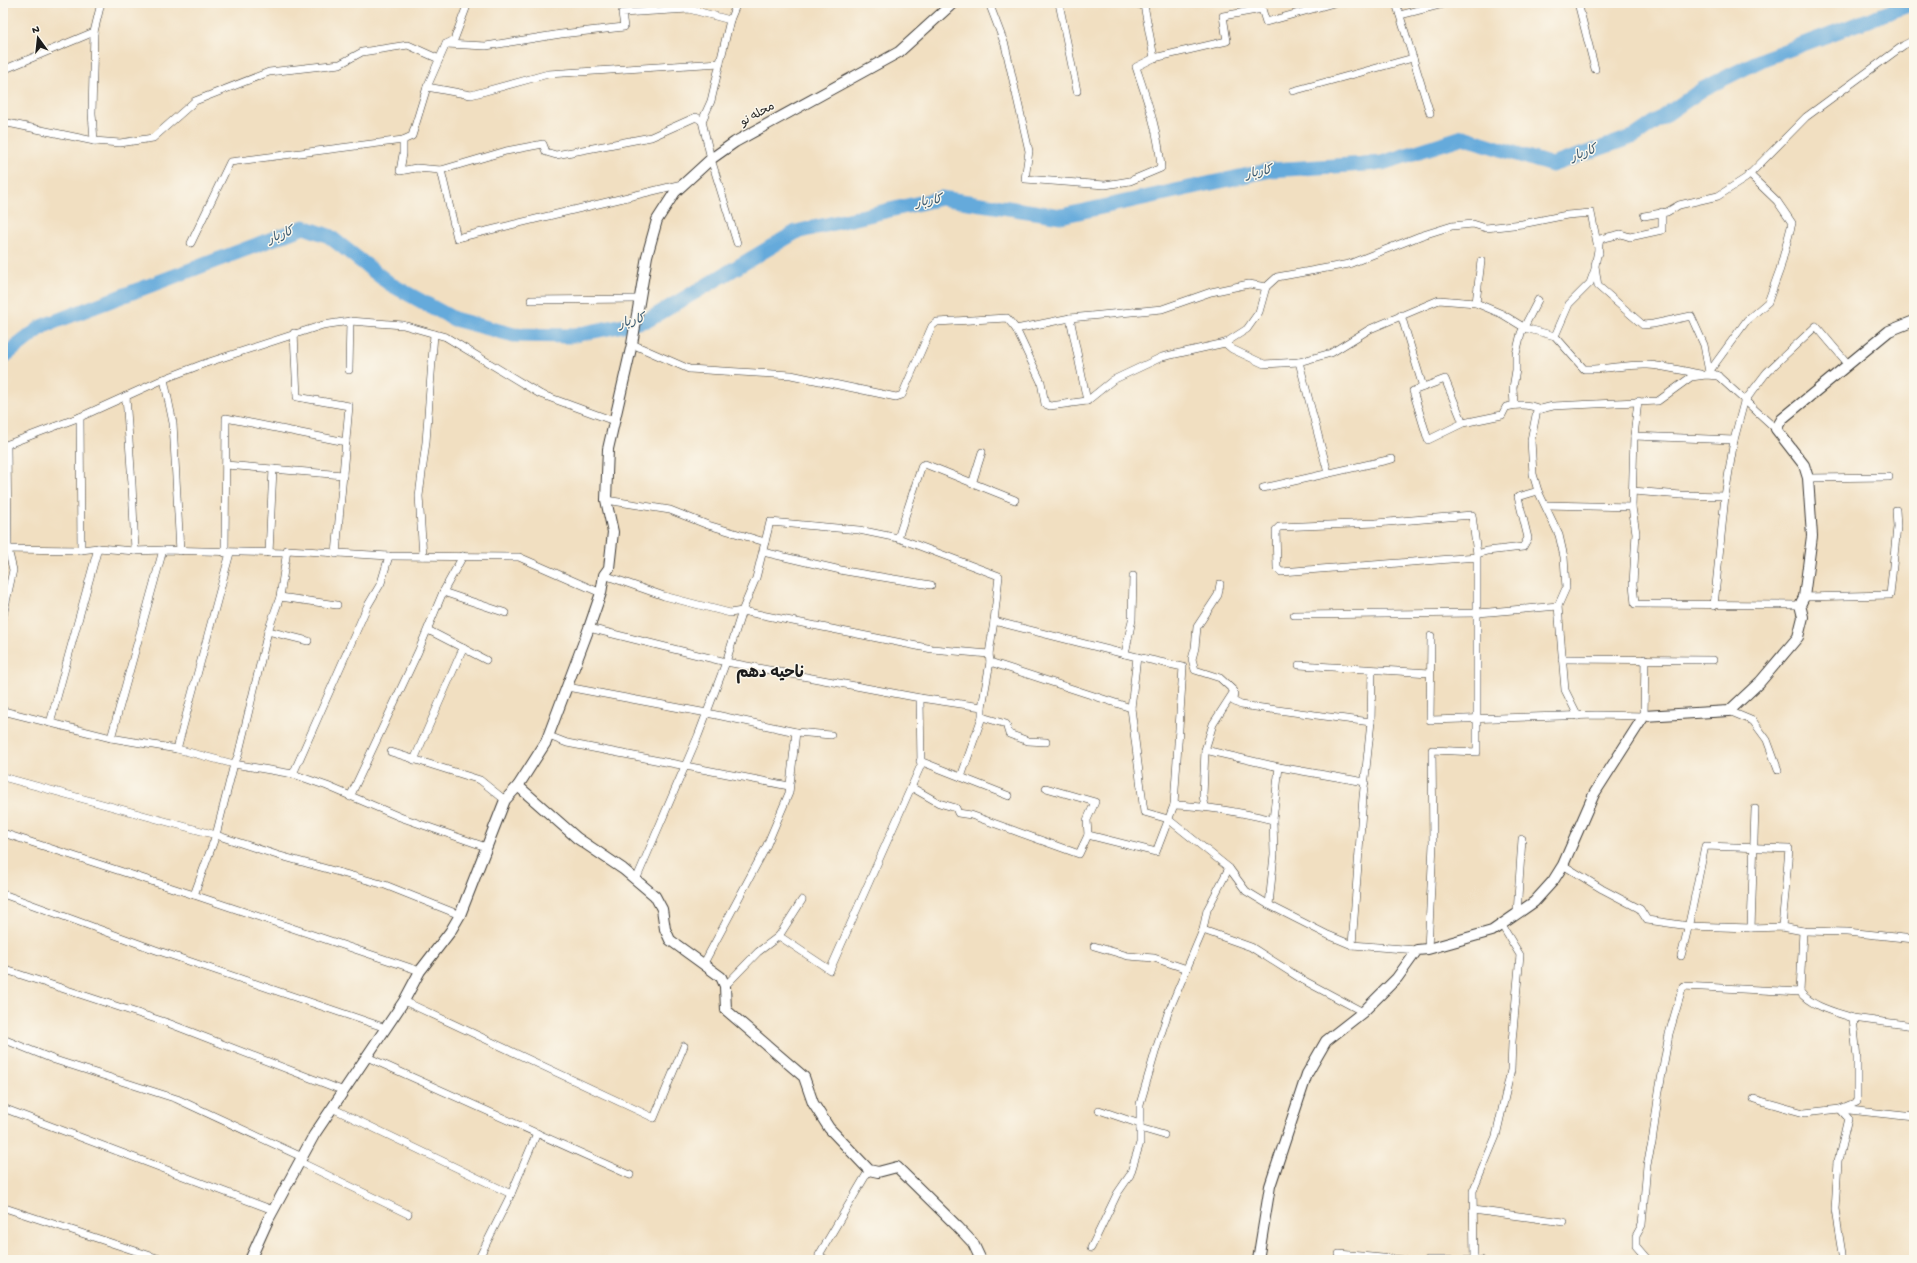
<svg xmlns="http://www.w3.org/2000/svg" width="1917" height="1263" viewBox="0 0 1917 1263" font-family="'Gochi Hand','Playpen Sans Arabic',sans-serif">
<rect width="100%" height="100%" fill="#fbf7ec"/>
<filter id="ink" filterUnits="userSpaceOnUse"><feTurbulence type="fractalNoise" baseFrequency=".025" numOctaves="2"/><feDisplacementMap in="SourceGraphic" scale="8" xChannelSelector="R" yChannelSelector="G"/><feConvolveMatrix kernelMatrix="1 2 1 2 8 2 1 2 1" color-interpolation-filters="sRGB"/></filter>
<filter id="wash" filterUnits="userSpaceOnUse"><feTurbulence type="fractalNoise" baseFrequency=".012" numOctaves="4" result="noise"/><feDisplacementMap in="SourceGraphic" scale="16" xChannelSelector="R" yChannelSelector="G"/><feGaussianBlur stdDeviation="0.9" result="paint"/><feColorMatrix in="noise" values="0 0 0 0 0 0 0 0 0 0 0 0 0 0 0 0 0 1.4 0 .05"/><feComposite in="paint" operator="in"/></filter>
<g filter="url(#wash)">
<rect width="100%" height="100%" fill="#f1dfc1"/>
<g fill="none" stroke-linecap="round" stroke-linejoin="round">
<!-- river -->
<path stroke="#65aadb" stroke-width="15" d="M 3,357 L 43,326 L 304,227 L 329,236 L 390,284 L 454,319 L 514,335 L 570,336 L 648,320 L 796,232 L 941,198 L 1061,216 L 1271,170 L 1382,163 L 1463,137 L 1552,165 L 1635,136 L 1703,89 L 1763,59 L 1914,3"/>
</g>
</g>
<g filter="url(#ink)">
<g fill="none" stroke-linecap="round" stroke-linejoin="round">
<!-- street casing -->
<g stroke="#3c3935" stroke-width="8">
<g id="street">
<path d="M 737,3 L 730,20 L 711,101 L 702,121 L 711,159 L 737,243"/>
<path d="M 989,3 L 1005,45 L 1029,151 L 1025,179 L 1105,185 L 1130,181 L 1161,168 C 1159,133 1147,100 1136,67 L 1154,58 L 1227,41 L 1223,16 L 1262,9 L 1266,22 L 1334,3"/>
<path d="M 1059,3 L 1077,91"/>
<path d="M 1131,3 L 1144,5 L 1154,58"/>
<path d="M 1396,3 L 1430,113"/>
<path d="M 1578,3 L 1595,69"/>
<path d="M 1400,15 L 1447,3"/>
<path d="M 446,44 L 486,46 L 561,34 L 624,27 L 622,13 L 689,9 L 730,20"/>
<path d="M 3,70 L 94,32"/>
<path d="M 427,87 L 471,95 L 548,74 L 720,63"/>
<path d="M 1293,91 L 1413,58"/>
<path d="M 3,122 L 94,141 L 120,143 L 153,138 L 195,101 L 269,72 L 340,64 L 362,52 L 408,45 L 439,59"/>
<path d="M 403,140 L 403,154 L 400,171 L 416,168 L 441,170 L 448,168 L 506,151 L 543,144 L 546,152 L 556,155 L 651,137 L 696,117 L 702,121"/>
<path d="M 94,141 L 92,113 L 94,32 L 101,3"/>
<path d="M 441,170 L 457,238 L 682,184"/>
<path d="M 1662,212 L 1662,230 L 1630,237 L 1621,234 L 1600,239 L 1595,266 L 1598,286 L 1643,325 L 1653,324 L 1691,316 L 1704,345 L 1709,372 L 1718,376 L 1776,429"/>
<path d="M 1644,216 L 1667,212 L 1679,205 L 1718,196 L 1746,178 L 1806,117 L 1904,45 L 1914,40"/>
<path d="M 191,243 L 230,162 L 403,140 L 412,136 L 427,87 L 446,44 L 454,40 L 468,3"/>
<path d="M 531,300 L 639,299"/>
<path d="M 1476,303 L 1481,261"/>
<path d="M 1401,315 L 1423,387"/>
<path d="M 1070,318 L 1087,401"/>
<path d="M 1016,329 L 1041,382 L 1045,404 L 1050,406 L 1087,401 L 1113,380 L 1162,357 L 1225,343 L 1247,329 L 1259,312 L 1266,287"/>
<path d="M 294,333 L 297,397 L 349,406 L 336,554"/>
<path d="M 1555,336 L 1569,304 L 1590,283 L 1595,269"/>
<path d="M 1225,343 L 1232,349 L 1264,364 L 1299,362 L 1331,353 L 1370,329 L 1439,300 L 1476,303 L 1502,314 L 1525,328 L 1555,336 L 1584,369 C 1605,370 1626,364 1648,365 C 1665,366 1683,371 1700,374"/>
<path d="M 632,344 L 689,369 L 791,375 L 896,397 L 902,395 L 932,326 L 937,322 L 1007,318 L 1016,329 L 1070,318 L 1162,309 L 1211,292 L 1249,284 L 1266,287 L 1277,277 L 1349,264 L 1420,236 L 1452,226 L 1473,224 L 1486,228 L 1522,224 L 1567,215 L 1591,213 L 1599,253"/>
<path d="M 1299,362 L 1328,473"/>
<path d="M 349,370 L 350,321"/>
<path d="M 1709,372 L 1747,320 L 1768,302 L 1780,269 L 1792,223 L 1777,201 L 1749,174"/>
<path d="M 164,379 L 173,423 L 180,551"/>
<path d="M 126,396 L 132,484 L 135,551"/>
<path d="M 1638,401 L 1634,436 L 1632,507 L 1636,533 L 1633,584 L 1635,604 L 1800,605"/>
<path d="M 1514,405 L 1513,388 L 1516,370 L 1516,354 L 1521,333 L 1538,300"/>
<path d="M 80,417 L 81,550"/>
<path d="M 1463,423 L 1445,379 L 1413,391 L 1428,440 L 1463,423 L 1502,415 L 1506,407 C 1518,404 1529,404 1540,409"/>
<path d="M 1634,436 L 1734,440"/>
<path d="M 3,446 L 80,417 L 164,379 L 203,364 L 323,325 L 350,321 L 403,325 L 446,337 L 540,394 L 614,421"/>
<path d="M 226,465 L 343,475"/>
<path d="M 1808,478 L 1889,477"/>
<path d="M 972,484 L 982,452"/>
<path d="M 1263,488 L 1392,459"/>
<path d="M 1633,491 L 1681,495 L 1725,496"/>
<path d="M 606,500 L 670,510 L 708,525 L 765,542 L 770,522 L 859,530 L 898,538 L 999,576 L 994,621"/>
<path d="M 1546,505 L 1632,507"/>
<path d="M 898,538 L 922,465 L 925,464 L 1015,500"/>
<path d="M 3,549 L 81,550 L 98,548 L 135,551 L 163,550 L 285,553 L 287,550 L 389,556 L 519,557 L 601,593"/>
<path d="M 763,552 L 845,571 L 931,585"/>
<path d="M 225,553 L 226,418 L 346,442"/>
<path d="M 269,553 L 273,469"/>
<path d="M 1477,554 L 1487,551 L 1523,547 L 1528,538 L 1518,497 L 1538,491"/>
<path d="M 423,556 L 419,496 L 426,442 L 434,334"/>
<path d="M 604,575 L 664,596 L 730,613 L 742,611 L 932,649 L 989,654"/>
<path d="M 1220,584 L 1218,595 L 1197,627 L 1195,648 L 1192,659 L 1195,670 L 1220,678 L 1234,691 L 1233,701 L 1241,705 C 1284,711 1327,717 1371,722"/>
<path d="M 443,592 L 506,613"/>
<path d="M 280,597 L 337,605"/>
<path d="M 1804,597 L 1890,595 L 1897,527 L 1896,510"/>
<path d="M 1558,606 L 1565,690 L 1578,716"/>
<path d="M 1714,606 L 1725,496 L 1734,440 L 1744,402 L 1767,372 L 1816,326 L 1849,365"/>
<path d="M 1294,615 L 1478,613 L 1558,606 L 1566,588 L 1564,557 L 1559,535 L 1538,491 L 1533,474 L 1531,440 L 1537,410 L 1553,406 L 1658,401 L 1691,377 L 1706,375 L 1718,376"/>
<path d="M 3,616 L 13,570 L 8,549 L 7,445"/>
<path d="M 589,628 L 726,662 L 920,698 L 982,707 L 990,662 L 989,654 L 994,621 L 1137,657 L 1131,708 L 1144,812 L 1168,819 L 1229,868 L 1246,891 L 1269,905 L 1328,935 L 1352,945 L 1417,950"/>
<path d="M 428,630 L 486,660"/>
<path d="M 268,631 L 308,641"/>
<path d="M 1431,636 L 1430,720 L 1596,715 L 1644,716 L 1645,659"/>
<path d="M 1125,654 L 1132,620 L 1133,576"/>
<path d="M 1562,659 L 1713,660"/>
<path d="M 990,662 L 1131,708"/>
<path d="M 1299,665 L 1430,673"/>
<path d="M 567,687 L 707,713 L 796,732 L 831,735"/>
<path d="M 982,707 L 982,717 L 1006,724 L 1009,734 L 1028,741 L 1046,742"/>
<path d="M 3,711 L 111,738 L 177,749 L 234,764 L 293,774 L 327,786 L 400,817 L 486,847"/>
<path d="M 1729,711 L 1753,721 L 1767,740 L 1778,770"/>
<path d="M 50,723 L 98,548"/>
<path d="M 549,736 L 567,743 L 789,786"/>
<path d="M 111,738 L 163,550"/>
<path d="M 177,749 L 230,553"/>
<path d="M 1205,750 L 1279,767 L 1365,782"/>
<path d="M 391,752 L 480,780 L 505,800"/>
<path d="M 414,760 L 463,648"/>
<path d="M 920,761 L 1009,796"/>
<path d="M 293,774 L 367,607 L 381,583 L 389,556"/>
<path d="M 3,777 L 216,835 L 277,855 L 385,885 L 460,915"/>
<path d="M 961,777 L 982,717"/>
<path d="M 911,787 L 939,803 L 956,808 L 958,813 L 971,815 L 1079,854 L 1088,835 L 1156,852 L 1174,805 L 1183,667 L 1137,657"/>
<path d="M 1046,788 L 1095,802 L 1087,820 L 1088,835"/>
<path d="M 350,797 L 418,652 L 443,592 L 463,556"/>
<path d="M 1174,805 C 1208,806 1240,812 1273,820"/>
<path d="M 1205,806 L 1203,796 L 1205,750 L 1213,724 L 1233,693"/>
<path d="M 3,833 L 194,895 L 420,971"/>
<path d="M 1563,865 L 1602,889 L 1640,909 L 1647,920 L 1689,926 L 1751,928 L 1782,927 L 1803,931 L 1847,932 L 1914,939"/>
<path d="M 1229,868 L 1207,910 L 1203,930 L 1251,947 L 1303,980 L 1363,1012"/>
<path d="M 636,880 L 698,736 L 726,662 L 742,611 L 756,578 L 765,542"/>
<path d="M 3,894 L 156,950 L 386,1028"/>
<path d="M 194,895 L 216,835 L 234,764 L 238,756 L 268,631 L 280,597 L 287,550"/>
<path d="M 1269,905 L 1274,854 L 1273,820 L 1279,767"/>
<path d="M 1517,913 L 1522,839"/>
<path d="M 1751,928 L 1755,809"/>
<path d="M 779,936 L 802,900"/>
<path d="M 1352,945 L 1363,797 L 1371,722 L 1372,670"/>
<path d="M 1094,946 L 1128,956 L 1154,958 L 1187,969"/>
<path d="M 1428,949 L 1433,844 L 1432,750 L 1477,752 L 1477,554 L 1472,515 L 1376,523 L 1279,527 L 1276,530 L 1277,568 L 1281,572 L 1477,557"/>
<path d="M 1681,956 C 1691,920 1697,883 1705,846 L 1789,849 L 1782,927"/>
<path d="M 703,965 L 766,847 L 789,793 L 796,732"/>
<path d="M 3,969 L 168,1023 L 344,1091"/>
<path d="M 725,986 L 758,952 L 779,936 L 830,970 L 921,765 L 920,698"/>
<path d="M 1800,992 C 1812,1007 1836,1012 1853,1018 L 1857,1058 L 1857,1102 L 1840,1109 L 1848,1118 L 1838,1161 L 1835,1210 L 1843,1260"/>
<path d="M 404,1001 L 654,1118 L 684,1046"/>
<path d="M 1853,1018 L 1914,1026"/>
<path d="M 3,1039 L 55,1060 L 177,1099 L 302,1157"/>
<path d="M 367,1057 L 630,1175"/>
<path d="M 1754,1099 L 1804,1113 L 1840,1109 L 1914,1117"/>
<path d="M 3,1108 L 273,1210"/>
<path d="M 332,1108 L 511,1194"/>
<path d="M 1099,1110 L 1140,1124"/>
<path d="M 1140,1128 L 1164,1135"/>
<path d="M 300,1162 L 408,1214"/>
<path d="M 5,1208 L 163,1260"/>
<path d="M 1473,1210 L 1564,1222"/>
<path d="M 1091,1248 L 1117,1194 L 1130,1175 L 1140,1143 L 1140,1104 L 1157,1046 L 1168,1013 L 1203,930"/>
<path d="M 1339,1254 L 1404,1260"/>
<path d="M 478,1260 L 511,1194 L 537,1133"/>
<path d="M 826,1260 L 819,1255 L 869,1170"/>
<path d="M 1427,1260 L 1481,1260"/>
<path d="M 1474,1260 L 1473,1191 L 1496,1136 L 1511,1070 L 1512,1042 L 1520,955 L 1501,924"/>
<path d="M 1648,1260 L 1636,1246 L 1636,1236 L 1642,1225 L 1647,1165 L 1652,1143 L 1659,1091 L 1669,1034 L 1683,986 L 1800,992 L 1803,931"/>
</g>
</g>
<!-- secondary casing -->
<g stroke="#3c3935" stroke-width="12">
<g id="secondary">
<path d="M 518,786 L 577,838 L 623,869 L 655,896 L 662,909 L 665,929 L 670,940 L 721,977 L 725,986 L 726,1010 L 804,1077 L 813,1103 L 829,1128 L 869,1170 L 878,1172 L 897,1167 L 958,1227 L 973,1243 L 981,1260"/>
<path d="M 250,1260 L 268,1220 L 314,1135 L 404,1001 L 420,971 L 450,932 L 460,915 L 505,800 L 518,786 L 546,742 L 589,628 L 601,593 L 604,575 L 609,568 L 613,532 L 606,500 L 608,449 L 632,344 L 647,256 L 657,220 L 675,192 L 711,159 L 735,142 L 899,52 L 953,3"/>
<path d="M 1258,1260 L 1270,1186 L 1307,1074 L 1326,1041 L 1363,1012 L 1397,978 L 1417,950 L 1428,949 L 1492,931 L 1534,902 L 1553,881 L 1563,865 L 1594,794 L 1644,716 L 1729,711 L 1760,682 L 1798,637 L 1803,617 L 1800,605 L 1804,597 L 1812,536 L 1808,478 L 1804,465 L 1776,429 L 1782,419 L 1889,331 L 1914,321"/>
</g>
</g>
<!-- street -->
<use href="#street" stroke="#fff" stroke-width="7"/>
<!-- secondary -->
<use href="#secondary" stroke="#fff" stroke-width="10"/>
</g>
</g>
<g text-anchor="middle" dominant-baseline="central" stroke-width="3" stroke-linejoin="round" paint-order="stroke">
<!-- street labels -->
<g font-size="12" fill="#1c1c1c" stroke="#fbf7ec">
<text transform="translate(758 115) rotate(-29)">محله نو</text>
</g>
<!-- water labels -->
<g font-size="13" font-style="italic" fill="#3d5c72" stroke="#fbf7ec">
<text transform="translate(1584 154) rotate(-19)">کاربار</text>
<text transform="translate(1259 173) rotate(-11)">کاربار</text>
<text transform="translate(929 202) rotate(-9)">کاربار</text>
<text transform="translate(281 236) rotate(-21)">کاربار</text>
<text transform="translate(632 322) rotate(-14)">کاربار</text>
</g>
<!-- district labels -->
<g font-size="16" font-weight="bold" fill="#1c1c1c" stroke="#fbf7ec">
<text x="770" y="674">ناحیه دهم</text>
</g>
</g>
<!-- margin -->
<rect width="1917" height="1263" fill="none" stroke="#fbf7ec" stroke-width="16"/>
<!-- north arrow -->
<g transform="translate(38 38) rotate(345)" stroke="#fbf7ec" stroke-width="3" paint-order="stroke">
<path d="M0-3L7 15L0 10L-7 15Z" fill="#1c1c1c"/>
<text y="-6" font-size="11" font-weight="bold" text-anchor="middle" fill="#1c1c1c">N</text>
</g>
</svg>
